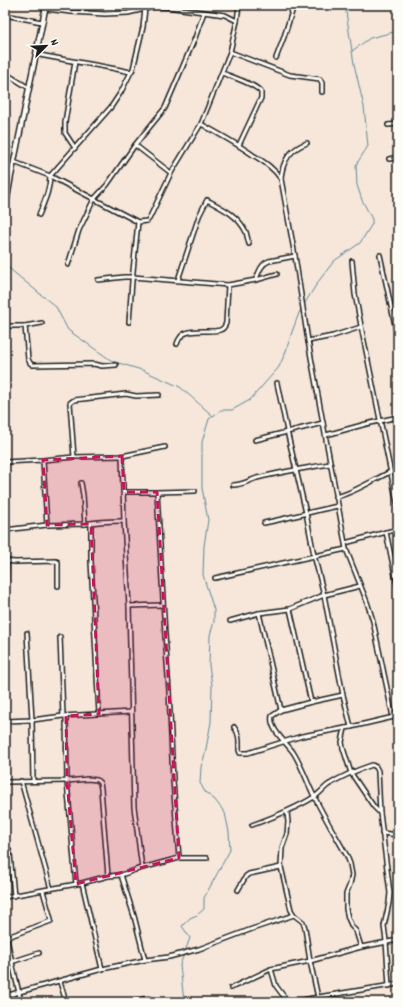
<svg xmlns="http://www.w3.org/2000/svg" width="403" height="1007" viewBox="0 0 403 1007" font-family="Dekko,sans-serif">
<rect width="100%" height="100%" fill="#f6e7da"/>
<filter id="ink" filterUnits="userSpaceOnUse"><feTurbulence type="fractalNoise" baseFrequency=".025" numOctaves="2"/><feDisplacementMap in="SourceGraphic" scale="8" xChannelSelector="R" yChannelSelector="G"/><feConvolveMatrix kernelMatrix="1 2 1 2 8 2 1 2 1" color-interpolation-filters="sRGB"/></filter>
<g filter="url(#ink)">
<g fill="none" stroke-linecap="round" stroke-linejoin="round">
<!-- stream -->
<g stroke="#5d8798" stroke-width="1">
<path d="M 352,51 L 370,38 L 398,31"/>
<path d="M 5,265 L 56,307 L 68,330 L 112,361 L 142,370 L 180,387 L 213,416"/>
<path d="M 303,306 L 318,282 L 334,261 L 360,243 L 372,224 L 372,219 L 362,200 L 357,185 L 356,165 L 368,146 L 364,107 L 354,64 L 345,5"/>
<path d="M 184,1002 L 180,965 L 190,938 L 182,926 L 190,918 L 197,915 L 204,909 L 204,898 L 230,850 L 229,832 L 225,813 L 215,800 L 205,792 L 200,783 L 201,767 L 205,754 L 211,722 L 212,685 L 209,665 L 210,635 L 214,622 L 214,610 L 203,575 L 204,546 L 208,520 L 202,488 L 202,442 L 209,419 L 221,410 L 232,410 L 250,400 L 279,367 L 286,351 L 292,332 L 299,313 L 302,308"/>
</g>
<!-- minor casing -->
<g stroke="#1c1c1c" stroke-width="6">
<g id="minor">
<path d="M 46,9 L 71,12 L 105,14 L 128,13 L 153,7 L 167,7 L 225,15 L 237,21"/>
<path d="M 5,15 L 42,22"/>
<path d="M 230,52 L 290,75 L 320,79 L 322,83 L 322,92"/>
<path d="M 36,54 C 67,61 99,65 131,72"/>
<path d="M 276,58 L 284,37 L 294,5"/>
<path d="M 5,73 L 29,88"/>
<path d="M 222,73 C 232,77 255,84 261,92 L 261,98 L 239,145"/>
<path d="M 397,91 L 398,91"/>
<path d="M 201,124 C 219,134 236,143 253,155 C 264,162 274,168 281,179 L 295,256 L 308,341 L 345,543 L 346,549 L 367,602 L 373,621 L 393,717"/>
<path d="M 388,125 L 398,124"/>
<path d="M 135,145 L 171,173"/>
<path d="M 75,148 L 65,133 L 65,122 L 75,62"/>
<path d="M 389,159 L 398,157"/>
<path d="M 14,162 L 50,176 L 138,222 L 147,221 L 149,219 L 171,173 L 201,124 L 230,52 L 237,21 L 239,5"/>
<path d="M 5,174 L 11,176"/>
<path d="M 281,179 C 282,162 290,149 307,143"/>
<path d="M 39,215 C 44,202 50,190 50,176 L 111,107 L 121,92 L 131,72 L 133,69 L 143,27 L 145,8"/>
<path d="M 380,255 L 398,339"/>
<path d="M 352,261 L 355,294 L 362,331 L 398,508"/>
<path d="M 68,265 L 79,230 L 94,199 L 107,185 L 135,145 L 165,108 L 195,38 L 204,12"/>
<path d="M 256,279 C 259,272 261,264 269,261 L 295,256"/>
<path d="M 98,280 L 124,277 L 133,277 L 228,285 L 256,280 L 277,274"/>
<path d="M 178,280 L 199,216 L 207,200 C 222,208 238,215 246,232 C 247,236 248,240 249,244"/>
<path d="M 129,322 L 132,281 L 138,222"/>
<path d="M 5,326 L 25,326 L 42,323"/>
<path d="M 25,326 L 28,359 L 30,363 L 33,365 L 94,364 L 102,366 L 116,365"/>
<path d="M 308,341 L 333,336 L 361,327"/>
<path d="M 177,344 C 178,342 178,340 180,338 C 186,327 210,333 220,330 C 223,329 225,326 226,323 L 228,285"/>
<path d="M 277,383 L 287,431 L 306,513 L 314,555 L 324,595 L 343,695 L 351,727"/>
<path d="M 326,435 L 366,424 L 398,417"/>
<path d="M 255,440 L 323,423"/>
<path d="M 122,456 L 124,521 L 129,606 L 134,807 L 142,868"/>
<path d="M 74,457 L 70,403 L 74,400 L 126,394 L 136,396 L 159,395"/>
<path d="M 43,460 L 47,525"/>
<path d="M 5,462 L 43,460 L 74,457 L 122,456 L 165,447"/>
<path d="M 81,483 L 83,495 L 85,524"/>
<path d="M 233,485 C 242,485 248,481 257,478 C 281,472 305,468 330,464"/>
<path d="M 124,492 L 157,492 L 195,491"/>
<path d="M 157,492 L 165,635 L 169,691 L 173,781 L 179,858"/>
<path d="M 336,497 C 354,493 373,480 390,472"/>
<path d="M 91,523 L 91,561 L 99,714"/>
<path d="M 264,523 C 289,518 313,511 338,506"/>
<path d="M 5,530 L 47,525 L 85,524 C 98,521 112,521 124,521"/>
<path d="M 386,532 L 398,589"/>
<path d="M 345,543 L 398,529"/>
<path d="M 6,561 L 15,562 L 56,561 L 58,562 L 58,586"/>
<path d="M 215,578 L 346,549"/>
<path d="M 129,606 L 163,605"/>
<path d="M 290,609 L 311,702 L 343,695"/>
<path d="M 259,613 L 281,710 L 311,702"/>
<path d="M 230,621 L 259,613 L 290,609 L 324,595 L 360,586"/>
<path d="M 27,633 L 32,720 L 33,781"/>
<path d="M 60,637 L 63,716"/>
<path d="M 281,710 L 272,716 C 269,729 286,742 293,752 C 302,766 307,782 314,796 C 324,817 336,836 347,856 L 350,864 L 352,875 L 350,884 L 346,894 L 346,909 L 348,918 L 352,927 L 356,931 L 361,947"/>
<path d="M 66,716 L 67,781 L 76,884"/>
<path d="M 5,721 L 32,720 L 63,716 L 131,712"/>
<path d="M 234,727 C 240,734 239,742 239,750 L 240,753 L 248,753 L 302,736 L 351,727 L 398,716"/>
<path d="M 345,728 L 342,742 L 343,748 L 351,773 L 374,807 L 380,813"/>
<path d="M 21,781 L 51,889"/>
<path d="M 5,782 L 67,781 L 88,779 L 97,780 L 100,783 L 101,789 L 108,876"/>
<path d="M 287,812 L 288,822 L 287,834 L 282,848 L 281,867 L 291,910 L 294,915 L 303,922 L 305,928 L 310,961 L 319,1002"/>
<path d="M 252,825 C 274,817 295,809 314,797 C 319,794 323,789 328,785 C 342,776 357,770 372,765 L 376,767 L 378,771 L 380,813 L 390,893 L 389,903 L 384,926 L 386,941 L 389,986"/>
<path d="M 382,833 L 398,835"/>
<path d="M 5,849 L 9,850 L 10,854 L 14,896"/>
<path d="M 121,875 L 134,916 L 145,960"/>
<path d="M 82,883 L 102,969"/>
<path d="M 238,890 L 246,876 L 249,874 L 281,867"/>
<path d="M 5,897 L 82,883 L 108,876 L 121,875 L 135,870 L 179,858 L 207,858"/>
<path d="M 5,931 L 21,1002"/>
<path d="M 5,938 L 51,921 L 51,919 L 43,891"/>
<path d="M 5,964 L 39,953"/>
<path d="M 271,969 L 276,986 L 285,998 L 292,1001 L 303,1000 L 318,997 L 398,984"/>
<path d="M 60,982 L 66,1002"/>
<path d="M 231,988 L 271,969 L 310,961 L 361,947 L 398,940"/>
<path d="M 5,996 L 102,969 L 145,960 L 169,957 L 199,949 L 252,929 L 294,915"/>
<path d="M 135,1002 C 141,1000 149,995 154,1002"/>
</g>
</g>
<!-- tertiary casing -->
<g stroke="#1c1c1c" stroke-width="7">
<g id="tertiary">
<path d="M 5,210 L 11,176 L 46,5"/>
<path d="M 5,548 L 6,565 L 5,602"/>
</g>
</g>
<!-- minor -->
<use href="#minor" stroke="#fdfcf7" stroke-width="3"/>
<!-- tertiary -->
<use href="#tertiary" stroke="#fdfcf7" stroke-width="4"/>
</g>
</g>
<!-- marked area -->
<path fill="#c2185b" fill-opacity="0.2" stroke="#c2185b" stroke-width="3" stroke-dasharray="8 5" stroke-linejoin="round" d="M 122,456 L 124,492 L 157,492 L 179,858 L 76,884 L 67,781 L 66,716 L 99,714 L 91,524 L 47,525 L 43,460 Z"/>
<!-- margin -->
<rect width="403" height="1007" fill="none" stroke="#fdfcf7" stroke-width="20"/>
<rect x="10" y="10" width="383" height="987" fill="none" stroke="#1c1c1c" stroke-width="1.5" filter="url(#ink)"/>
<!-- north arrow -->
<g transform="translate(46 46) rotate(66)" stroke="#fdfcf7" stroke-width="3" paint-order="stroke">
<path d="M0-3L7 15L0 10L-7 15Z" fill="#1c1c1c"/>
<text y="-6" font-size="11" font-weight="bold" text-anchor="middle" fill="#1c1c1c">N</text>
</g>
</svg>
